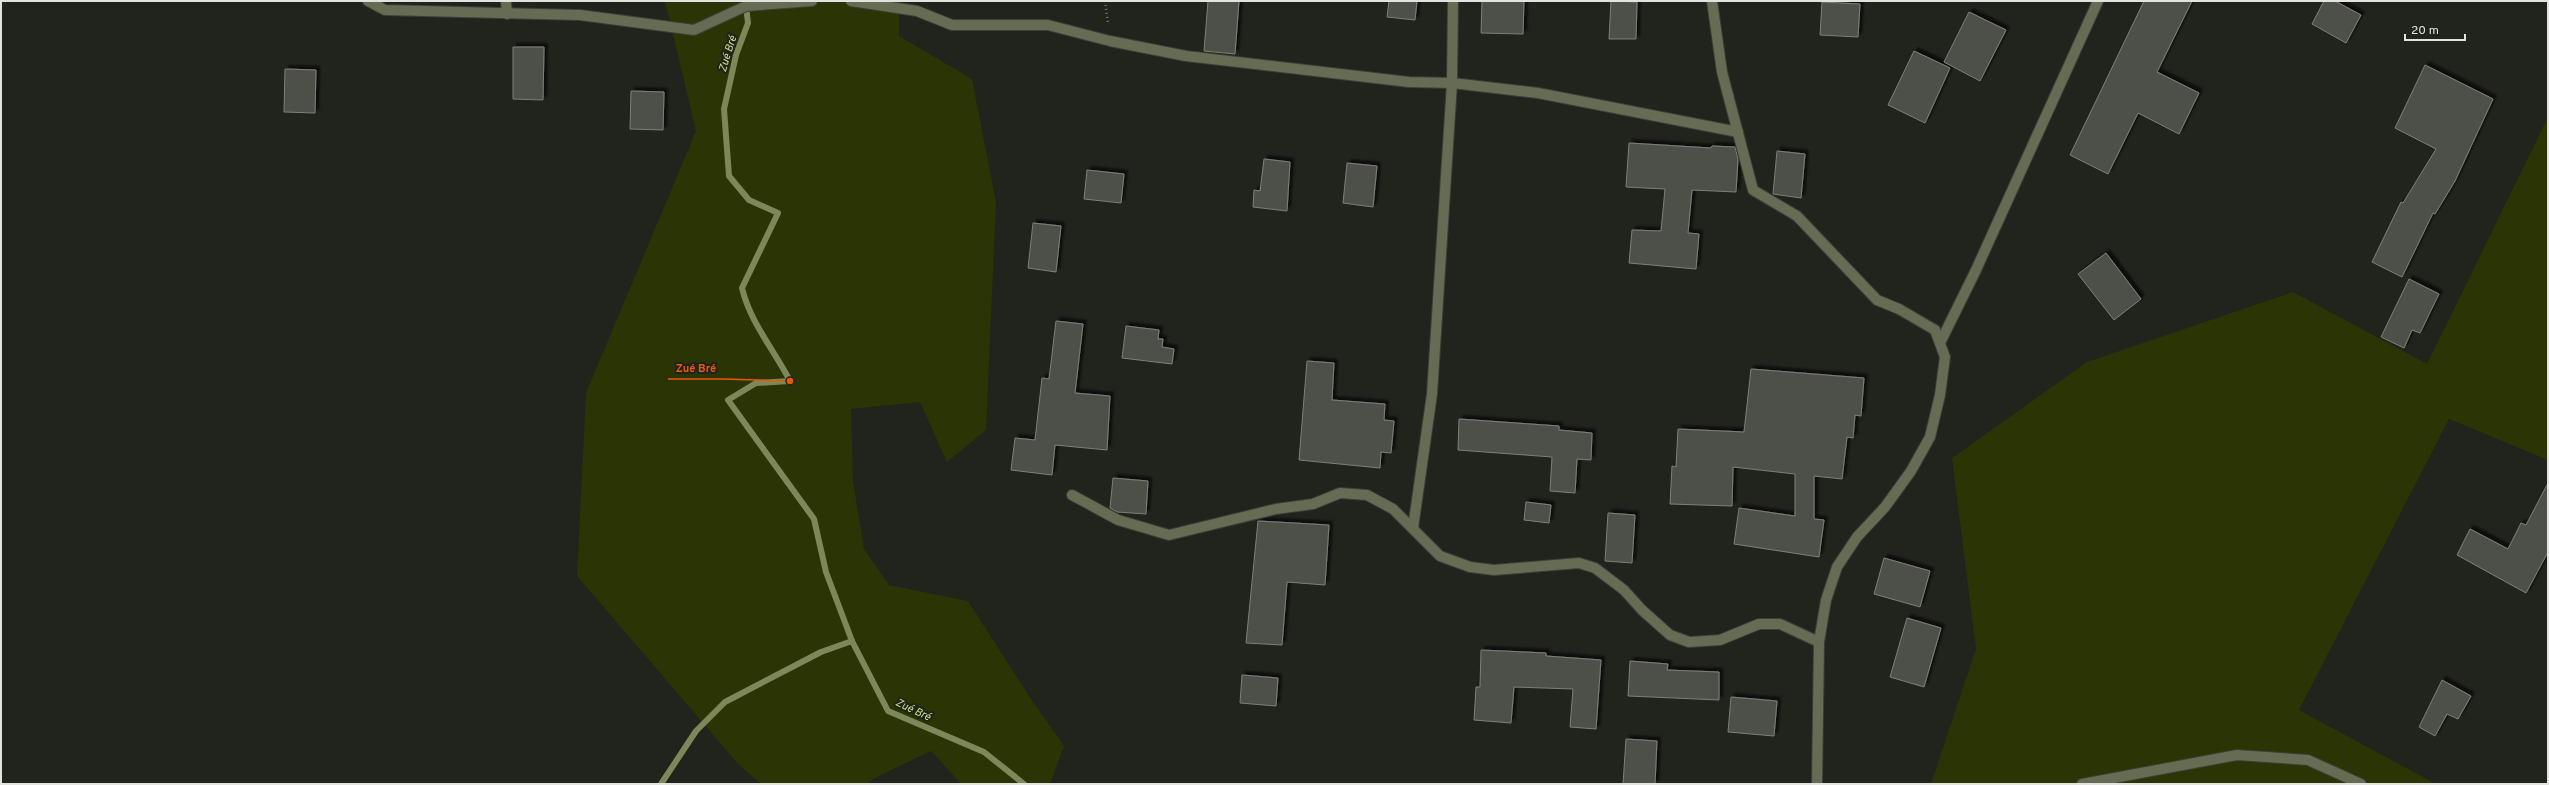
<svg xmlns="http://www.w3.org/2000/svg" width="2549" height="785" viewBox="0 0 2549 785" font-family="Overpass,sans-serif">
<defs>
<filter id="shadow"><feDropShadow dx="3.5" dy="-3.5" stdDeviation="1" flood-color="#0009"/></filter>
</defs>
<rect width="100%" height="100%" fill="#21231d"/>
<!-- green -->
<g fill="#2a3405">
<path d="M 665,1 L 899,1 L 899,36 L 972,79 L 996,202 L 986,430 L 947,462 L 920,402 L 851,409 L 853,481 L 864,549 L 889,585 L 968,601 L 1031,699 L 1064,746 L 1050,784 L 961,784 L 931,751 L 873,779 L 868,784 L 761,784 L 739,765 L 577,576 L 586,393 L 696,131 Z"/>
<path d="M 2548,117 L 2548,460 L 2449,419 L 2299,710 L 2436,784 L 1931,784 L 1976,649 L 1952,458 L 2087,362 L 2293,292 L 2427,364 Z"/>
</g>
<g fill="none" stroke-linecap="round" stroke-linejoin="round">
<!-- stream -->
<g stroke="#7c875a" stroke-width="6">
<path d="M 748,5 L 746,6 L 748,23 L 736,55 L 724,109 L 729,176 L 749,200 L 778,213 L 742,288 C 750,322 774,350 790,381 L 756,383 L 728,400 L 814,519 L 826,572 L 852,641 L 888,711 L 984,752 L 1024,784"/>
<path d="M 661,784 L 696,731 L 725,702 L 821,652 L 852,641"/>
</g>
</g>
<!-- building -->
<g fill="#4e504a" stroke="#7d7f79" filter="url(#shadow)">
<path d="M 1208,1 L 1239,1 L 1235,54 L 1204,51 Z"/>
<path d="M 1389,1 L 1417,1 L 1415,20 L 1387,17 Z"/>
<path d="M 1482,1 L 1524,1 L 1523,34 L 1481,33 Z"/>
<path d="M 1611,1 L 1637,2 L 1636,39 L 1609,39 Z"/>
<path d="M 2144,1 L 2192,1 L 2157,72 L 2199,93 L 2179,134 L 2138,113 L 2108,174 L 2070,155 Z"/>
<path d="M 2324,1 L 2335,1 L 2361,15 L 2346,43 L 2312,24 Z"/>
<path d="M 1822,2 L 1860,4 L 1858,37 L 1820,35 Z"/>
<path d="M 1969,12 L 2006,30 L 1980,81 L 1944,62 Z"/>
<path d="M 513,47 L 544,47 L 543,100 L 513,99 Z"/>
<path d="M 1914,51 L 1950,68 L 1925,123 L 1888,105 Z"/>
<path d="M 2425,65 L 2493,99 L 2455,181 L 2435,214 L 2433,213 L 2402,277 L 2372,262 L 2401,202 L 2403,203 L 2436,149 L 2395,128 Z"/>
<path d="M 285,69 L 316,70 L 315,113 L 284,112 Z"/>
<path d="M 631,91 L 664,92 L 663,130 L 630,129 Z"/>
<path d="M 1629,143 L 1711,148 L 1712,146 L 1735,147 L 1738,159 L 1736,192 L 1692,190 L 1688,233 L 1699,234 L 1696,269 L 1629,263 L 1632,230 L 1661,231 L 1665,189 L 1626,187 Z"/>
<path d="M 1777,151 L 1805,154 L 1801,198 L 1773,194 Z"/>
<path d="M 1264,159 L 1290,162 L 1287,211 L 1253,207 L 1254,190 L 1260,191 Z"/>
<path d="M 1347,163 L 1377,166 L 1373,207 L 1343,203 Z"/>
<path d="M 1087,170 L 1124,174 L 1121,203 L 1084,199 Z"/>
<path d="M 1033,223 L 1061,226 L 1056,272 L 1028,268 Z"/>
<path d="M 2106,253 L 2141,299 L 2114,320 L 2078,274 Z"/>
<path d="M 2409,279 L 2439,294 L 2420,333 L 2412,330 L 2404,348 L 2381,337 Z"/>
<path d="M 1056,321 L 1083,324 L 1075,393 L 1110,396 L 1107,450 L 1055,445 L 1052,475 L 1011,470 L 1015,438 L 1035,440 L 1042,378 L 1049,379 Z"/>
<path d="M 1126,326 L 1159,330 L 1158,339 L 1163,339 L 1162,347 L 1174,349 L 1172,364 L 1122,358 Z"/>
<path d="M 1307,361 L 1334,363 L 1332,400 L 1385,404 L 1384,420 L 1394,421 L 1391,453 L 1381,452 L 1380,468 L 1299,460 Z"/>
<path d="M 1751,369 L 1864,378 L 1861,416 L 1855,415 L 1853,438 L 1847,437 L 1842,479 L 1814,476 L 1814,519 L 1824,520 L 1819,557 L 1734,544 L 1739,508 L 1795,516 L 1795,474 L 1733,467 L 1732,506 L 1670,504 L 1672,466 L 1676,467 L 1678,429 L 1744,432 Z"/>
<path d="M 1459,419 L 1559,426 L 1559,430 L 1592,433 L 1591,460 L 1577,459 L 1575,493 L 1550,491 L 1552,457 L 1458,450 Z"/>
<path d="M 1113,478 L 1148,481 L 1146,514 L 1117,512 L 1110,508 Z"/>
<path d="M 2548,483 L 2548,552 L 2526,593 L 2457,555 L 2470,529 L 2508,549 L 2521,523 L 2526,525 Z"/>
<path d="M 1526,502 L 1551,505 L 1549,523 L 1524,520 Z"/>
<path d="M 1608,513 L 1635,515 L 1632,563 L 1605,561 Z"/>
<path d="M 1258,521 L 1329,525 L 1325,585 L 1287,582 L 1282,645 L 1246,643 Z"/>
<path d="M 1884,558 L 1930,571 L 1920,607 L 1874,594 Z"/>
<path d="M 1907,618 L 1941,628 L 1924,687 L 1890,677 Z"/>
<path d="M 1481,650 L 1546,653 L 1546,656 L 1601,660 L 1596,729 L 1570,727 L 1573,689 L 1514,687 L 1511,723 L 1474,720 L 1476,687 L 1480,687 Z"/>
<path d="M 1630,661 L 1668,664 L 1667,670 L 1719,672 L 1719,700 L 1628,696 Z"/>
<path d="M 1242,675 L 1278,678 L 1276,706 L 1240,703 Z"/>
<path d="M 2442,680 L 2471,696 L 2458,719 L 2447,714 L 2435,736 L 2419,727 Z"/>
<path d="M 1731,697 L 1777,701 L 1774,736 L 1728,732 Z"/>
<path d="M 1626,739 L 1657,741 L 1655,784 L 1623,784 Z"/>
</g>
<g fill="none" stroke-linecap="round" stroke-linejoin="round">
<!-- minor casing -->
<g stroke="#3c3e38" stroke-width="12">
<g id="minor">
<path d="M 368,1 L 385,10 L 580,15 L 694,30 L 746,6 L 812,1"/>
<path d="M 506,1 L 507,14"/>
<path d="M 851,1 L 917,11 L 952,25 L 1048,25 L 1110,41 L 1186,56 L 1409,82 L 1452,83 L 1538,93 L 1738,132"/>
<path d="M 1712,1 L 1722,72 L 1753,190 L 1797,216 L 1877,300 L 1899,309 L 1935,330 L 1945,357 L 1940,395 L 1930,437 L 1911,471 L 1885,507 L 1857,537 L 1837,567 L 1826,600 L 1819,642 L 1817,784"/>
<path d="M 1940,343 L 1976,270 L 2098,1"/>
<path d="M 1072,495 L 1118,520 L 1169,535 L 1276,509 L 1313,504 L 1340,493 L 1367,495 L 1393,509 L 1440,556 L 1470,567 L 1494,570 L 1579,563 L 1595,568 L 1624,590 L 1642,610 L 1670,635 L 1689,642 L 1720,640 L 1759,624 L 1780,624 L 1819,642"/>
<path d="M 1413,528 L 1432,394 L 1452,83 L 1453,1"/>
<path d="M 2082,784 L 2237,755 L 2308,760 L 2361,784"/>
</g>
</g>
<!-- path -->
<path stroke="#777974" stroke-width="2.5" stroke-dasharray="1 3" stroke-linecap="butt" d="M 1105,1 L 1108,24"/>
<!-- minor -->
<use href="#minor" stroke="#656c53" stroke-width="10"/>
</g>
<g text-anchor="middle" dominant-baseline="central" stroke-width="4" stroke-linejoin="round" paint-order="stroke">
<!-- water labels -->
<g font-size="11" font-style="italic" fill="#cae288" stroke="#21231d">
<text transform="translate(728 54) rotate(-73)">Zué Bré</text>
<text transform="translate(913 710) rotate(25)">Zué Bré</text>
</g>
</g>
<!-- callouts -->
<path fill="none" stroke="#e8590c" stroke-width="1.5" d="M790 381L724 379H668"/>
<circle fill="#e8590c" stroke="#21231d" stroke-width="1.5" cx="790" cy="381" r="4"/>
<g font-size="11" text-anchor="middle" font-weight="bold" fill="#e8590c" stroke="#21231d" stroke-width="4" stroke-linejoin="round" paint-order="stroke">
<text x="696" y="372">Zué Bré</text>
</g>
<!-- border -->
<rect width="2549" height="785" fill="none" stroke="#e2e3df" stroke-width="4"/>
<!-- scale -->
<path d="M2405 34v6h60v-6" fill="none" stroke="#e2e3df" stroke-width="2"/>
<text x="2411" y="34" font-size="12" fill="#e2e3df" stroke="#21231d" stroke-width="3" paint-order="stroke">20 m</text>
</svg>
